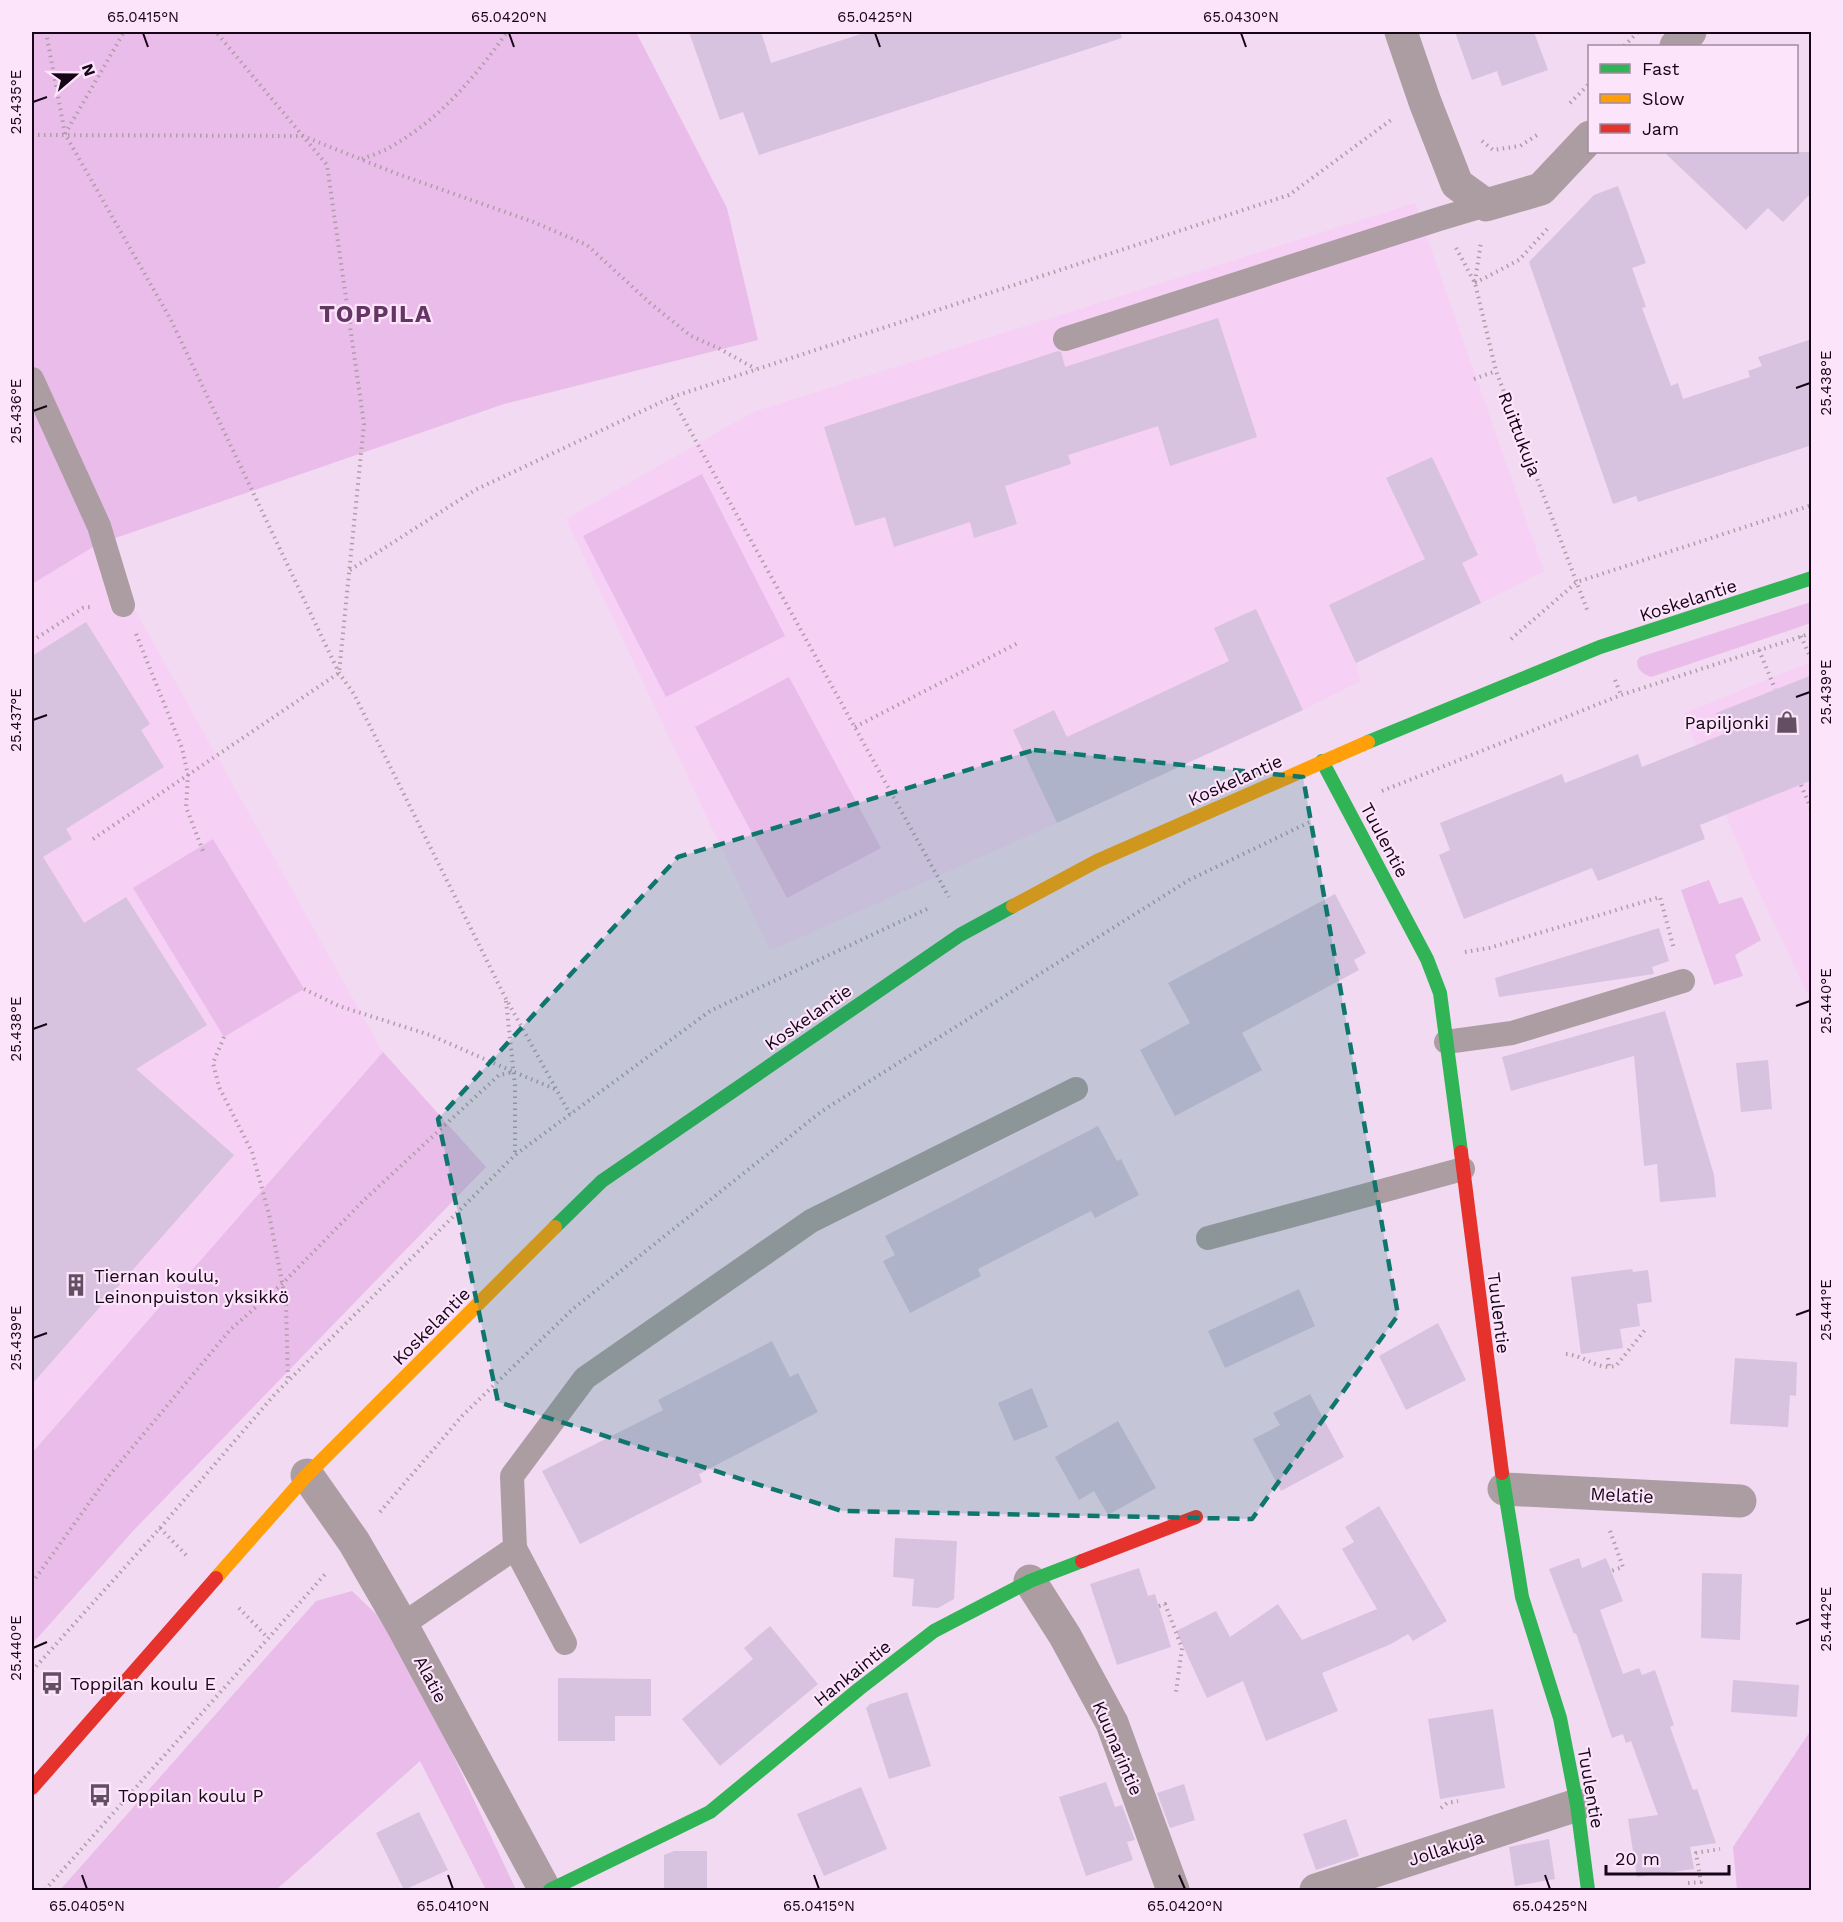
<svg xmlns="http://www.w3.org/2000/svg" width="1843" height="1922" viewBox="0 0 1843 1922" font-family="'Work Sans',sans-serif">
<rect width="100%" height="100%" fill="#f2daf2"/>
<!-- built -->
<g fill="#f6d0f5">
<path d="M 1415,203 L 1544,571 L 1481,603 L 1356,663 L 1361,681 L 1303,710 L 1057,823 L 770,951 L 566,519 L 753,412 Z"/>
<path d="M 98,544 L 383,1052 L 32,1453 L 32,584 Z"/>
<path d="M 1811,662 L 1811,1001 L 1752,877 L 1683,714 Z"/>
</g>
<!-- green -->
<g fill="#eabce9">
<path d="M 32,32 L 636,32 L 727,208 L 758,340 L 504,404 L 98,544 L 32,584 Z"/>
<path d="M 702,474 L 785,636 L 666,697 L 583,536 Z"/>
<path d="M 1811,602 L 1811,623 L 1651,677 C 1643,674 1637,670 1637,661 L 1640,657 Z"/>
<path d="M 789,677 L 881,848 L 787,898 L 695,727 Z"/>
<path d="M 213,839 L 304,989 L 224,1037 L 133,888 Z"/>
<path d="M 1709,880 L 1719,904 L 1742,897 L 1761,940 L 1735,955 L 1743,976 L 1714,985 L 1681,890 Z"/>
<path d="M 383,1052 L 486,1167 L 133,1531 L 32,1644 L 32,1453 Z"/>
<path d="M 352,1591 L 376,1614 L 390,1635 L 445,1738 L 516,1890 L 486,1890 L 420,1761 L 276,1890 L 60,1890 L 316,1601 Z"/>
<path d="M 1811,1730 L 1811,1890 L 1737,1890 L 1733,1847 Z"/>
</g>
<!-- building -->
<g fill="#d7c2e0">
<path d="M 689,32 L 761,32 L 771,63 L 867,32 L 1120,32 L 1122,38 L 759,155 L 743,112 L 720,120 Z"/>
<path d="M 1455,32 L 1534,32 L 1548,70 L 1502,86 L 1497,71 L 1472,80 Z"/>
<path d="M 1664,152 L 1812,152 L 1812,192 L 1783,222 L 1768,208 L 1746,230 Z"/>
<path d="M 1618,186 L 1646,263 L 1632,268 L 1646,307 L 1642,308 L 1671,386 L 1678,383 L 1683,399 L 1750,377 L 1748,371 L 1762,366 L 1758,357 L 1812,339 L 1812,445 L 1638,502 L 1636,496 L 1613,504 L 1529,262 L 1594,195 Z"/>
<path d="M 1218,318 L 1257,437 L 1170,466 L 1158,426 L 1068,455 L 1071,464 L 1005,486 L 1017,524 L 974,538 L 970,522 L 894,547 L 885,517 L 855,526 L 824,427 L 1058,351 L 1061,352 L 1065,367 Z"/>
<path d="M 1432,457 L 1478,555 L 1462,563 L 1481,603 L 1356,663 L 1329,605 L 1425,559 L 1386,478 Z"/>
<path d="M 1256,609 L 1303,710 L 1057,823 L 1013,730 L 1054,710 L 1067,737 L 1229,661 L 1214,628 Z"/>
<path d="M 86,622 L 150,724 L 141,730 L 164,767 L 66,829 L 72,839 L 43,857 L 84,923 L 126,897 L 207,1025 L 136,1069 L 234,1155 L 32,1384 L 32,656 Z"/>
<path d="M 1812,675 L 1812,780 L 1700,825 L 1705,839 L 1598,881 L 1592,868 L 1464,919 L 1439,855 L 1450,850 L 1440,823 L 1562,774 L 1565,783 L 1638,754 L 1642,767 L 1724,734 L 1716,713 Z"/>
<path d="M 1335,894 L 1366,953 L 1354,960 L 1359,970 L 1242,1033 L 1262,1070 L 1175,1116 L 1140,1050 L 1190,1023 L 1168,983 Z"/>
<path d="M 1659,928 L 1669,961 L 1652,967 L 1654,974 L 1499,997 L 1495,978 Z"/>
<path d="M 1665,1011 L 1714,1175 L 1716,1197 L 1660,1202 L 1657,1164 L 1644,1166 L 1634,1056 L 1511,1091 L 1502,1057 Z"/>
<path d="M 1768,1060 L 1772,1109 L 1741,1112 L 1736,1063 Z"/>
<path d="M 1098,1126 L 1117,1161 L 1121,1159 L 1139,1195 L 1095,1218 L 1091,1211 L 978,1269 L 981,1276 L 910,1313 L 883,1261 L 895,1255 L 885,1236 Z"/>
<path d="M 1632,1269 L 1633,1272 L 1648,1270 L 1652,1302 L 1637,1304 L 1640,1326 L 1620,1329 L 1623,1348 L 1581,1354 L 1571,1277 Z"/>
<path d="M 1299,1289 L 1315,1326 L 1225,1368 L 1208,1331 Z"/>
<path d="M 1438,1323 L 1466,1380 L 1406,1410 L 1379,1356 Z"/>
<path d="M 772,1341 L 790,1377 L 798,1373 L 818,1412 L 699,1474 L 702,1482 L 580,1544 L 542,1471 L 663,1410 L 658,1400 Z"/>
<path d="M 1735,1358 L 1797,1362 L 1796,1396 L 1790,1395 L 1788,1427 L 1730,1424 Z"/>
<path d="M 1032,1388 L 1048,1427 L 1014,1441 L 998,1403 Z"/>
<path d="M 1310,1394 L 1344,1457 L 1281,1491 L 1253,1439 L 1280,1425 L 1273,1413 Z"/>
<path d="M 1118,1421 L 1156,1488 L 1108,1515 L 1094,1491 L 1079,1500 L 1055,1457 Z"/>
<path d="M 1379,1506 L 1447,1621 L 1413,1641 L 1408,1634 L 1391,1644 L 1322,1673 L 1338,1711 L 1266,1741 L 1243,1681 L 1207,1698 L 1176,1631 L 1216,1611 L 1230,1637 L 1278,1604 L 1302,1640 L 1377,1609 L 1342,1549 L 1354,1542 L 1345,1527 Z"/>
<path d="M 895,1538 L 957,1541 L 954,1599 L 938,1608 L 912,1606 L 914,1579 L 893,1577 Z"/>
<path d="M 1579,1558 L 1582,1568 L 1606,1558 L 1623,1601 L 1600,1610 L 1623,1674 L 1639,1668 L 1642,1675 L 1655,1670 L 1674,1725 L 1670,1727 L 1693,1790 L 1697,1789 L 1716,1843 L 1690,1847 L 1694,1869 L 1637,1877 L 1628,1819 L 1658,1815 L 1631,1741 L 1626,1743 L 1623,1734 L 1612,1738 L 1576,1633 L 1574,1634 L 1549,1569 Z"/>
<path d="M 1139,1568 L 1148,1596 L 1155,1594 L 1171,1647 L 1117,1665 L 1090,1584 Z"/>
<path d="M 1702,1573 L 1742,1574 L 1740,1640 L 1701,1638 Z"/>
<path d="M 770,1626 L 818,1684 L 720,1766 L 682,1719 L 753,1659 L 744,1648 Z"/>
<path d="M 558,1678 L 651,1679 L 651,1716 L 615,1716 L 615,1741 L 558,1741 Z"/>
<path d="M 1733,1680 L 1799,1685 L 1797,1717 L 1731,1712 Z"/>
<path d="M 907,1692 L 931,1766 L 889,1779 L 866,1708 L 870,1704 Z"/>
<path d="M 1493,1709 L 1505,1788 L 1440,1799 L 1428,1719 Z"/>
<path d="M 1106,1782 L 1115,1807 L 1122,1805 L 1135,1840 L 1127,1842 L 1133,1860 L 1086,1876 L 1059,1797 Z"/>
<path d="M 1184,1784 L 1195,1820 L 1170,1828 L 1157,1793 Z"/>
<path d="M 861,1787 L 887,1849 L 824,1876 L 797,1814 Z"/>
<path d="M 419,1812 L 448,1870 L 404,1890 L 376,1833 Z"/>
<path d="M 1346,1819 L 1359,1856 L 1316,1870 L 1303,1834 Z"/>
<path d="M 1549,1839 L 1555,1879 L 1515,1886 L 1509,1847 Z"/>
<path d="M 674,1851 L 707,1851 L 707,1890 L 664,1890 L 664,1855 Z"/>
</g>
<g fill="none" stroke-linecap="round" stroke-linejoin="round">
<!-- path -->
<g stroke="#ae9ea7" stroke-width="4" stroke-dasharray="1.5 4.5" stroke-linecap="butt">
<path d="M 46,32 L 65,134 L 171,320 L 339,673 L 354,694 L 505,997 L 570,1114"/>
<path d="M 1624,46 L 1638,32"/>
<path d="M 1570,103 L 1590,83"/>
<path d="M 65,134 L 124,32"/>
<path d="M 32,135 L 303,136 L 395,173 L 531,221 L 587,245 L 650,303 L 691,336 L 720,349 L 756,369"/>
<path d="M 1482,141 L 1493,150 L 1520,146 L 1537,135"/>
<path d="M 362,159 C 372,155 383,152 392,146 C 440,119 476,76 507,32"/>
<path d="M 1456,248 L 1475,283 L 1496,371 L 1588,612"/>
<path d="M 1475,282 L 1481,242"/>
<path d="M 1475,283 L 1519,260 L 1550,226"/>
<path d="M 1474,379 L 1496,371"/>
<path d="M 672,398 L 949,897"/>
<path d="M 350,570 L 475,490 L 672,397 L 1289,195 L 1391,120"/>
<path d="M 136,634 L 182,748 L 188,775 L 186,807 L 203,851"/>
<path d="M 1801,636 L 1812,661"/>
<path d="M 1511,639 L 1577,582 L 1812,505"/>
<path d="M 32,641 L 83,608 L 90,607"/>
<path d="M 1759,650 L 1775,689"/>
<path d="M 1615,680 L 1621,695"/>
<path d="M 855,727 L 1020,642"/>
<path d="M 1801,785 L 1812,811"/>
<path d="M 1382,791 L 1621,695 L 1812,633"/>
<path d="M 93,839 L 339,673 L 364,424 L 327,165 L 216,32"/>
<path d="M 1465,952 L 1489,948 L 1660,897 L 1674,949"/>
<path d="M 304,989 L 339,1006 L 430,1035 L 514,1072"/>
<path d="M 506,1001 L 515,1086 L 515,1155"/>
<path d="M 224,1037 L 213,1063 L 219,1087 L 252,1152 L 269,1214 L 286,1303 L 288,1380"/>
<path d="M 1566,1354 C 1582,1355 1592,1366 1609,1367"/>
<path d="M 1608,1358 L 1609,1367 L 1616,1366 L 1645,1330"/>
<path d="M 380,1512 L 462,1416 L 574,1308 L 822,1111 L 1189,880 L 1312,821"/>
<path d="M 160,1528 L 187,1556"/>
<path d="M 1610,1531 L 1623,1567 L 1611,1571"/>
<path d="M 32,1583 L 107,1478 L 230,1330 L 283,1283 L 364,1200 L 499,1075 L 514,1072 L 555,1089"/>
<path d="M 1159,1606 L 1165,1604 L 1182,1648 L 1176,1692"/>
<path d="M 239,1608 L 268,1638"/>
<path d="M 32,1671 L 160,1528 L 275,1394 L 515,1155 L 710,1011 L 927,909"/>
<path d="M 1441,1808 L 1447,1803 L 1458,1801"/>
<path d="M 1688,1883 L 1701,1882 L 1696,1853 L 1720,1849"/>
<path d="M 45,1890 L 327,1572"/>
</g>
<!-- lane -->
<g stroke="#ac9da2" stroke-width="24">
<path d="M 1065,339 L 1439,219 L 1486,205"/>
<path d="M 32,379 L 99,526 L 123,605"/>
<path d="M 1446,1042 L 1512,1033 L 1683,981"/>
<path d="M 1208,1238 L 1463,1169"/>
<path d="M 515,1548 L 565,1643"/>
<path d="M 402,1625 L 515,1548 L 512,1476 L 585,1378 L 811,1221 L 1076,1089"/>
</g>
<!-- street -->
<g stroke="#ac9da2" stroke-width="33">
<path d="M 1401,32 L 1425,102 L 1457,184 L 1486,205 L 1541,189 L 1590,137"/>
<path d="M 1676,46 L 1690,32"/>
<path d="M 307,1475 L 354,1542 L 402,1625 L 545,1890"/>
<path d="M 1504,1489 L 1740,1501"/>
<path d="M 1030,1581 L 1065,1636 L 1112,1723 L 1173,1890"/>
<path d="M 1316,1890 L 1577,1805"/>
</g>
<!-- fast -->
<g stroke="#30b455" stroke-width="14">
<path d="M 1368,742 L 1600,647 L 1812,578"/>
<path d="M 1322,761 L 1427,959 L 1440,993 L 1461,1152"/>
<path d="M 555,1227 L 602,1181 L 960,935 L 1013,906"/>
<path d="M 1502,1473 L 1522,1597 L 1560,1718 L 1577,1805 L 1588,1890"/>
<path d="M 550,1890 L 710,1812 L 859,1689 L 934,1631 L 1030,1581 L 1082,1561"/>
</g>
<!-- slow -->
<g stroke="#ff9f0a" stroke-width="14">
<path d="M 1013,906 L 1097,861 L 1368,742"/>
<path d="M 216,1578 L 307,1475 L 555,1227"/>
</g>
<!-- jam -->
<g stroke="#e5322d" stroke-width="14">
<path d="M 1461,1152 L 1502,1473"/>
<path d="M 1082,1561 L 1196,1517"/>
<path d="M 32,1788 L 216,1578"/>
</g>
</g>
<!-- marked area -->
<path fill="#0f766e" fill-opacity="0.2" stroke="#0f766e" stroke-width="4.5" stroke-dasharray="12 8" stroke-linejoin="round" d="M 1034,750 L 1303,777 L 1398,1315 L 1252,1519 L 842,1511 L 498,1402 L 438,1119 L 678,857 Z"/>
<!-- ticks -->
<path fill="none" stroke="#160417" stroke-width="2" d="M 143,33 L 148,47M 509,33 L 514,47M 875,33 L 880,47M 1241,33 L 1246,47M 33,102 L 47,97M 1796,388 L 1810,383M 33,411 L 47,406M 1796,697 L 1810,692M 33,720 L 47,715M 1796,1006 L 1810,1001M 33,1029 L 47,1024M 1796,1315 L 1810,1310M 33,1338 L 47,1333M 1796,1624 L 1810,1619M 33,1648 L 47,1642M 82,1875 L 87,1889M 448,1875 L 453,1889M 814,1875 L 819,1889M 1179,1875 L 1185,1889M 1545,1875 L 1550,1889"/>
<!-- icons -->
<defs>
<g id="shop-bare" transform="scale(1.8)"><path d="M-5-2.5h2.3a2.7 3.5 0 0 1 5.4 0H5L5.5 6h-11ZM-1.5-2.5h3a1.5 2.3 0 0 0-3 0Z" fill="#634f64" stroke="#fce5fb" stroke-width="2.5" paint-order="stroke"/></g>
<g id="building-bare" transform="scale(1.8)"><path d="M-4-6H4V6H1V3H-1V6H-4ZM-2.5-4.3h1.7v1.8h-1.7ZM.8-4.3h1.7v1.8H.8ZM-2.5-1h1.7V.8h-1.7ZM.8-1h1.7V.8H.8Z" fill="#634f64" stroke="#fce5fb" stroke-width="2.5" paint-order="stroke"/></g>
<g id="bus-bare" transform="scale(1.8)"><path d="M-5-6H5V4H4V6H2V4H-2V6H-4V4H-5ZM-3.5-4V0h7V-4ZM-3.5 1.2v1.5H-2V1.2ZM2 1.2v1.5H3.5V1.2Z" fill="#634f64" stroke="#fce5fb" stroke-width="2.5" paint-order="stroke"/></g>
</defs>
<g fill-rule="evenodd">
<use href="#shop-bare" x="1787" y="722"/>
<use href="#building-bare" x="76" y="1285"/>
<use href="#bus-bare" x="52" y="1683"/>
<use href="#bus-bare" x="100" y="1795"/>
</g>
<g text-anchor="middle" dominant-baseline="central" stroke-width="4.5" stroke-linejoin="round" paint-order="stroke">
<!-- street labels -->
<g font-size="18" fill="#160417" stroke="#fce5fb">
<text transform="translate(1520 434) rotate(69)">Ruittukuja</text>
<text transform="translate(1688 600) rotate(-18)">Koskelantie</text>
<text transform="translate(1235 780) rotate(-24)">Koskelantie</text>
<text transform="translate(1385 840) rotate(62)">Tuulentie</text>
<text transform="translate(808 1017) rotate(-35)">Koskelantie</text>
<text transform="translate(1499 1313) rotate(83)">Tuulentie</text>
<text transform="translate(431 1326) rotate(-45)">Koskelantie</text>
<text transform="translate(1622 1495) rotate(3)">Melatie</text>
<text transform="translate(852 1673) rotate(-39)">Hankaintie</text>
<text transform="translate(431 1679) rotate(62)">Alatie</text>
<text transform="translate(1118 1748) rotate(67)">Kuunarintie</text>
<text transform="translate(1591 1788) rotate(80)">Tuulentie</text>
<text transform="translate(1446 1848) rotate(-18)">Jollakuja</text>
</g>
<!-- poi labels -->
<g font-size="18" fill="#160417" stroke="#fce5fb" text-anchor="start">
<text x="1769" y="722" text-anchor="end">Papiljonki</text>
<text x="94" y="1275">Tiernan koulu,<tspan x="94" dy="21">Leinonpuiston yksikkö</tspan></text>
<text x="70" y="1683">Toppilan koulu E</text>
<text x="118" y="1795">Toppilan koulu P</text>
</g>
<!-- district labels -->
<g font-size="24" font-weight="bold" letter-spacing="1.5" fill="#653565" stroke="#fce5fb">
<text x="376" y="314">TOPPILA</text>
</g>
</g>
<!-- border -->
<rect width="1843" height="1922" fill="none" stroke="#fce5fb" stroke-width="66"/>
<!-- legend -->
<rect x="1588" y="45" width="210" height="108" fill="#fce5fb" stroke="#a08ba0" stroke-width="1.5"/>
<rect x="1600" y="64" width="30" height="9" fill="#30b455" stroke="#a08ba0" stroke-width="1.5"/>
<text x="1642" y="75" font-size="18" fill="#160417">Fast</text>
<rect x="1600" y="94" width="30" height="9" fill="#ff9f0a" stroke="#a08ba0" stroke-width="1.5"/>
<text x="1642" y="105" font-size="18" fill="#160417">Slow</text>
<rect x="1600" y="124" width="30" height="9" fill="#e5322d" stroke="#a08ba0" stroke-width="1.5"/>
<text x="1642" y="135" font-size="18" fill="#160417">Jam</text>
<!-- north arrow -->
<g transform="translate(75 75) rotate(70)" stroke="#fce5fb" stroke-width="4.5" paint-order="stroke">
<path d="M0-4.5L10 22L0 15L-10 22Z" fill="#160417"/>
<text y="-9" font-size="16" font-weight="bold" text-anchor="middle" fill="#160417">N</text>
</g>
<!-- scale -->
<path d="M1606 1865v9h123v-9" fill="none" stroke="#160417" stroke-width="3"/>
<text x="1615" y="1865" font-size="18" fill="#160417" stroke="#fce5fb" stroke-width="4.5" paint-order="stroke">20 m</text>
<rect x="33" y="33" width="1777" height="1856" fill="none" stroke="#160417" stroke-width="2"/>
<g font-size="15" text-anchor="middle" fill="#160417">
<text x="143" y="22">65.0415°N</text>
<text x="509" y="22">65.0420°N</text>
<text x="875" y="22">65.0425°N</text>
<text x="1241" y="22">65.0430°N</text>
<text transform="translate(16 102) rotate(-90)" y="5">25.435°E</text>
<text transform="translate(1826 383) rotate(-90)" y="5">25.438°E</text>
<text transform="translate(16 411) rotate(-90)" y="5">25.436°E</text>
<text transform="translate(1826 692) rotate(-90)" y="5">25.439°E</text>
<text transform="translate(16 720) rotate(-90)" y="5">25.437°E</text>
<text transform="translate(1826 1001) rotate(-90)" y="5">25.440°E</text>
<text transform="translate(16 1029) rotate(-90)" y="5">25.438°E</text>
<text transform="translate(1826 1310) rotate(-90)" y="5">25.441°E</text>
<text transform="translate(16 1338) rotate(-90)" y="5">25.439°E</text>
<text transform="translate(1826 1619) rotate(-90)" y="5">25.442°E</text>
<text transform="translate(16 1648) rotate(-90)" y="5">25.440°E</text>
<text x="87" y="1911">65.0405°N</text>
<text x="453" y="1911">65.0410°N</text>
<text x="819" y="1911">65.0415°N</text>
<text x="1185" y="1911">65.0420°N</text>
<text x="1550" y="1911">65.0425°N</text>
</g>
</svg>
